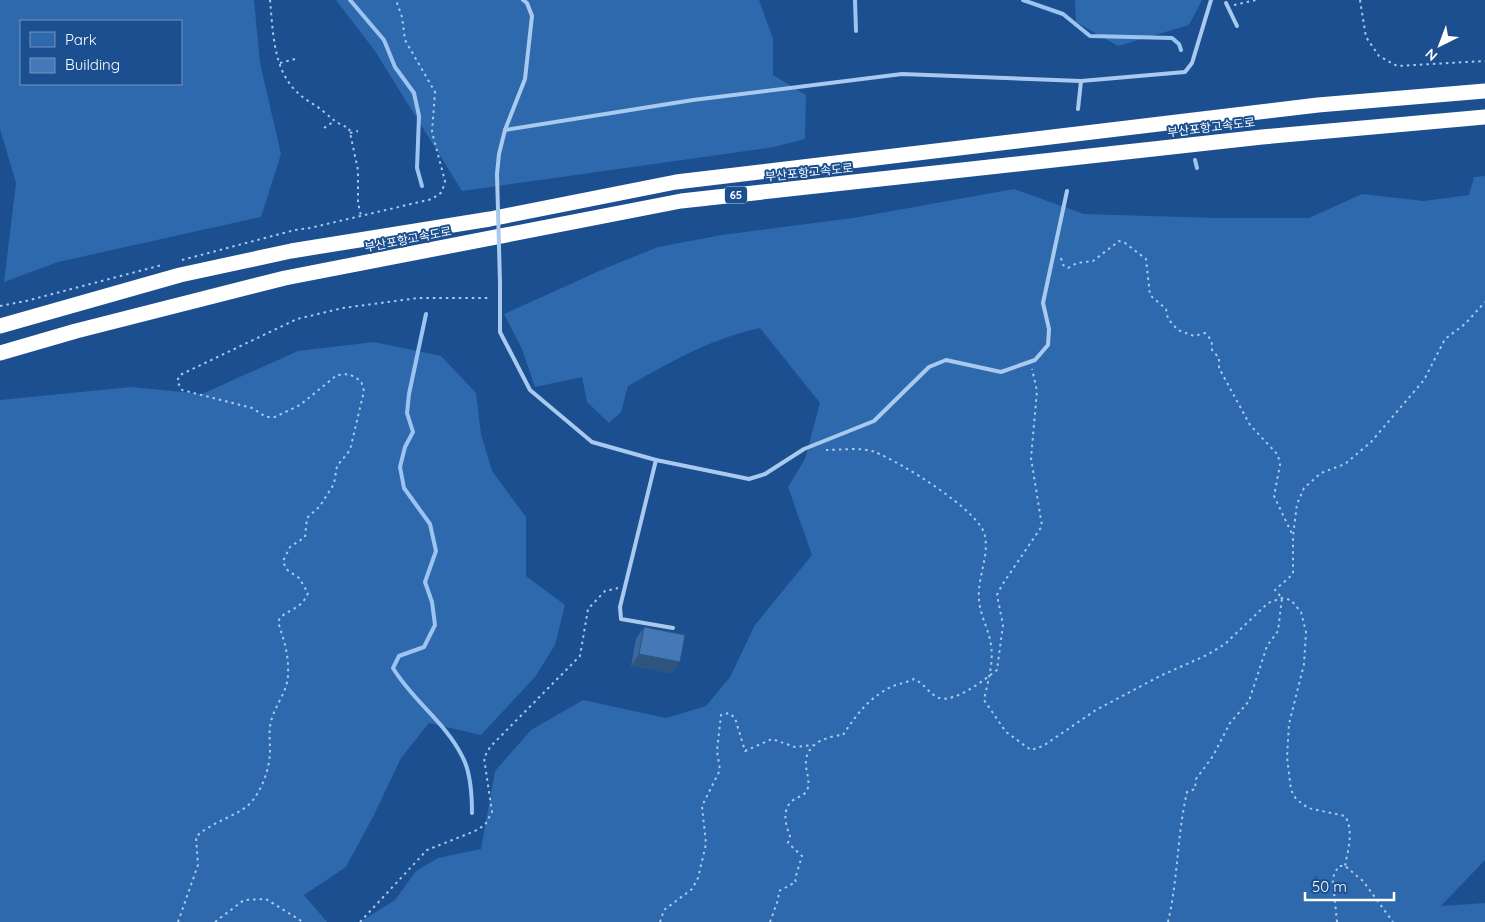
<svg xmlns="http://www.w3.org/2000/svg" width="1485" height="922" viewBox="0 0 1485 922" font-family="Quicksand,'Noto Sans KR',sans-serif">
<rect width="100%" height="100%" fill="#1b4f8f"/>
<!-- green -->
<g fill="#2e69ad" fill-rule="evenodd">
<path d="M 0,0 L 254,0 L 260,63 L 281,154 L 261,217 L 58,262 L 4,282 L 16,183 L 0,129 ZM 21,21 L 181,21 L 181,84 L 21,84 Z"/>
<path d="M 336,0 L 759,0 L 773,39 L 773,75 L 806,95 L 805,139 L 774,147 L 462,191 L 375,51 Z"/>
<path d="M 1075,0 L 1202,0 L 1189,25 L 1118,46 L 1076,22 Z"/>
<path d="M 1485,176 L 1485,860 L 1441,906 L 1485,903 L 1485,922 L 360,922 L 395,900 L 416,871 L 438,858 L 481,849 L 495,771 L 531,730 L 583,700 L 666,718 L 706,706 L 730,677 L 755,625 L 812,555 L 788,487 L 805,459 L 820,403 L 760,328 C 708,340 674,360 628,386 L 621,412 L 609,423 L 587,402 L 582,377 L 535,387 L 522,349 L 504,314 L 606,268 L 658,247 L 722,235 L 853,218 L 1014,189 L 1084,214 L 1217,218 L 1309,218 L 1362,194 L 1424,201 L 1469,195 L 1474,177 Z"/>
<path d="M 374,342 L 441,356 L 476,393 L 481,434 L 492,471 L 526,517 L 526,576 L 565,605 L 555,645 L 535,677 L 481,735 L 429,723 L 401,758 L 374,815 L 346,867 L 304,895 L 327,922 L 0,922 L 0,400 L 131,387 L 202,394 L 298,351 Z"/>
</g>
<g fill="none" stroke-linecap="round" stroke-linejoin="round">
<!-- stream -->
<g stroke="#9cc4f0" stroke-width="4">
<path d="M 350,0 L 384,40 L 395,67 L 414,93 L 419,116 L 417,168 L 422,186"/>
<path d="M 855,0 L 856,31"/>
<path d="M 1023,0 L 1063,14 L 1090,36 L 1172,38 L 1179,44 L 1181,50"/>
<path d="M 1195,160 L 1197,168"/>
<path d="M 426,314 L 409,394 L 407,413 L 413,432 L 405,447 L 400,467 L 404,488 L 430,524 L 436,551 L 425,582 L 432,602 L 435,625 L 424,647 L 399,656 L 393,668 C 412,700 446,723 462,756 C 471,772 472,795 472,813"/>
</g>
<!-- path -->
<g stroke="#a9c9ee" stroke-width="2" stroke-dasharray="2.5 4" stroke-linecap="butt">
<path d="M 270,0 C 273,30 273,69 296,91 C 304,100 315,104 324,112 C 334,120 336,123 349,128 L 358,170 L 358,203 L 361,216"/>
<path d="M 1360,0 L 1366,37 L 1379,56 L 1397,66 L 1485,61"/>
<path d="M 1234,5 L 1256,0"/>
<path d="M 280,63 L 299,58"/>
<path d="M 324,128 L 333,122"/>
<path d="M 350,133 L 358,131"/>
<path d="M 1061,258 L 1063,265 L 1068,268 L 1077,263 L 1093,261 L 1119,241 L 1125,243 L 1146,259 L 1150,295 L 1166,309 L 1168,319 L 1178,330 L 1194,336 L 1205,333 C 1210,338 1213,342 1212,350 L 1219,358 L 1219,368 L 1250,425 L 1278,455 L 1280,465 L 1274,496 L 1293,536"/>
<path d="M 182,260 L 295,230 L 310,228 L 432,199 L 442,192 L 445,181 L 432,132 L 435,92 L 405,40 L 402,17 L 396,0"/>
<path d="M 0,306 L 26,301 L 162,265"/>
<path d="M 826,450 C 840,450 862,447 875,452 C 900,462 981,511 985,536 C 989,558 977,578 979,600 C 980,614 987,626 990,640 C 995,660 988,680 984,700 L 1006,732 L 1031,750 L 1043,746 L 1096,710 L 1160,676 L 1207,655 L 1225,644 L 1268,603 L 1282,598 L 1291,600 L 1301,612 L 1306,632 L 1304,664 L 1289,724 L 1287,757 L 1291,790 L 1296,799 L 1308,808 L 1345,816 C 1354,831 1348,850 1345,866"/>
<path d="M 178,922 L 198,865 L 196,837 C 213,820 241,816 253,800 C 263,787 270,767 270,750 C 270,743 269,735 270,727 C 272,708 288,693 288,674 C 289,655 284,640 278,622 C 283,609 301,612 308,593 L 299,578 L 286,569 L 283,561 L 290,547 L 305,537 L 307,518 L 320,506 L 334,484 L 337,466 L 350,450 L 364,391 L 361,381 L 349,374 L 337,375 L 300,405 L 275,417 L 266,417 L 252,408 L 182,390 L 177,381 L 180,375 L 297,319 L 343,308 L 418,298 L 491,298"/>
<path d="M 215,922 L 244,900 L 266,899 L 303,922"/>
<path d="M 360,922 L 427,850 L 475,831 L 485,825 L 492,812 L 484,758 L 490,747 L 580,656 L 588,609 L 605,591 L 618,588"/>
<path d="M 660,922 L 664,910 L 692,889 L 698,878 L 706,844 L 702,806 L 720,770 L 717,751 L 721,715 L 729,713 L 735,718 L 745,751 L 772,739 L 795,747 L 813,745"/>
<path d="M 770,922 L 778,900 L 779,891 L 796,882 L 795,879 L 802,856 L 788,843 L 790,836 C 786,826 782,813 790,803 C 794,798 802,797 806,792 C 812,783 805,771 806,761 C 807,743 828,736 843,735 C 856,715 868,699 889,688 C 896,684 906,683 914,679 C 924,683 930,695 939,698 C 955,703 984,680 997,670 L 1003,625 L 997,595 L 1002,585 L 1042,526 L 1031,458 L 1037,391 L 1032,369"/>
<path d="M 1168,922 C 1178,879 1177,836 1187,792 L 1195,789 L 1196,779 L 1213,756 L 1230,723 L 1249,701 L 1267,646 L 1278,631 L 1282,598 L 1275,590 L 1293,574 L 1293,536 L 1297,504 L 1304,488 L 1321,473 L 1345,464 L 1371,442 L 1424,380 L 1445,339 L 1465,324 L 1485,302"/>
<path d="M 1337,922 L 1333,882 L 1334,874 L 1339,866 L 1345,866 L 1363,881 L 1393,922"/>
</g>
<!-- lane -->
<g stroke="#a9c9ee" stroke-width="4">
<path d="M 1226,3 L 1237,26"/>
<path d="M 1078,109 L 1081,81 L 1185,72 L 1192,63 L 1211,0"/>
<path d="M 505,130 L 693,100 L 902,74 L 1081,81"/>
<path d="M 497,174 L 499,154 L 505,130 L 525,79 L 532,16 L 527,3 L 523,0"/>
<path d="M 500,283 L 500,332 L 530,390 L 592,442 L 656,460 L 749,479 L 765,474 L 804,449 L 874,421 L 929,367 L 946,360 L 1001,372 L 1035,360 L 1048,345 L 1049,329 L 1043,303 L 1067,191"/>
<path d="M 656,460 L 620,607 L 621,619 L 673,628"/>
</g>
<!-- highway -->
<g stroke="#fff" stroke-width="15">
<path d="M 0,326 L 180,275 L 291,251 L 490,219 L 676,182 L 1318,105 L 1485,91"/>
<path d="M 0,353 L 76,331 L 285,278 L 681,201 L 1262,137 L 1485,117"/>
</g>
<!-- lane-bridge -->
<path stroke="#a9c9ee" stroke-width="4" d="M 497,174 L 500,283"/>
</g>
<!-- wall -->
<path fill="#3a679d" d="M 644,627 L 672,673 L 631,666 L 636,639 Z"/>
<!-- shaded-wall -->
<path fill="#305480" d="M 639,654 L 680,662 L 672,673 L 631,666 Z"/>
<!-- building -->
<path fill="#4478b7" stroke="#305480" d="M 644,627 L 685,635 L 680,662 L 639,654 Z"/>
<g text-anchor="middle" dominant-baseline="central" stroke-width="4" stroke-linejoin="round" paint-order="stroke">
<!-- shield labels -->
<rect fill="#1b4f8f" stroke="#bbcadd" stroke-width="1" x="725" y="186.5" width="22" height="17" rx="4"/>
<g font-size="11" font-weight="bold" fill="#fff">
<text x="736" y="195">65</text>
</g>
<!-- street labels -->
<g font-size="12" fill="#fff" stroke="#1b4f8f">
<text transform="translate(1211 127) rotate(-7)">부산포항고속도로</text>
<text transform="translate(809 172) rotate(-6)">부산포항고속도로</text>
<text transform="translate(408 239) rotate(-11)">부산포항고속도로</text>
</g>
</g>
<!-- legend -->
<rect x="20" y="20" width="162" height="65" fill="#1b4f8f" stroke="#7695bc"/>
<rect x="30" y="32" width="25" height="15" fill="#2e69ad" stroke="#7695bc"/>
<text x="65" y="45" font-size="15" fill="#ffffff">Park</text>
<rect x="30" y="58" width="25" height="15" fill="#4478b7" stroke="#7695bc"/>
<text x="65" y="70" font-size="15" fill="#ffffff">Building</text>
<!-- north arrow -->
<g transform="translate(1440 45) rotate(222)" stroke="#1b4f8f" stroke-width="4" paint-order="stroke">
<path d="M0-4L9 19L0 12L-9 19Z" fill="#ffffff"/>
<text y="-8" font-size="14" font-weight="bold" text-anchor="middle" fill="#ffffff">N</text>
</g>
<!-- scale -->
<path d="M1305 892v8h89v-8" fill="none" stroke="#ffffff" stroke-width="2.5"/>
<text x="1312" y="892" font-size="15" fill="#ffffff" stroke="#1b4f8f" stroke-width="4" paint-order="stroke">50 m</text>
</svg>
